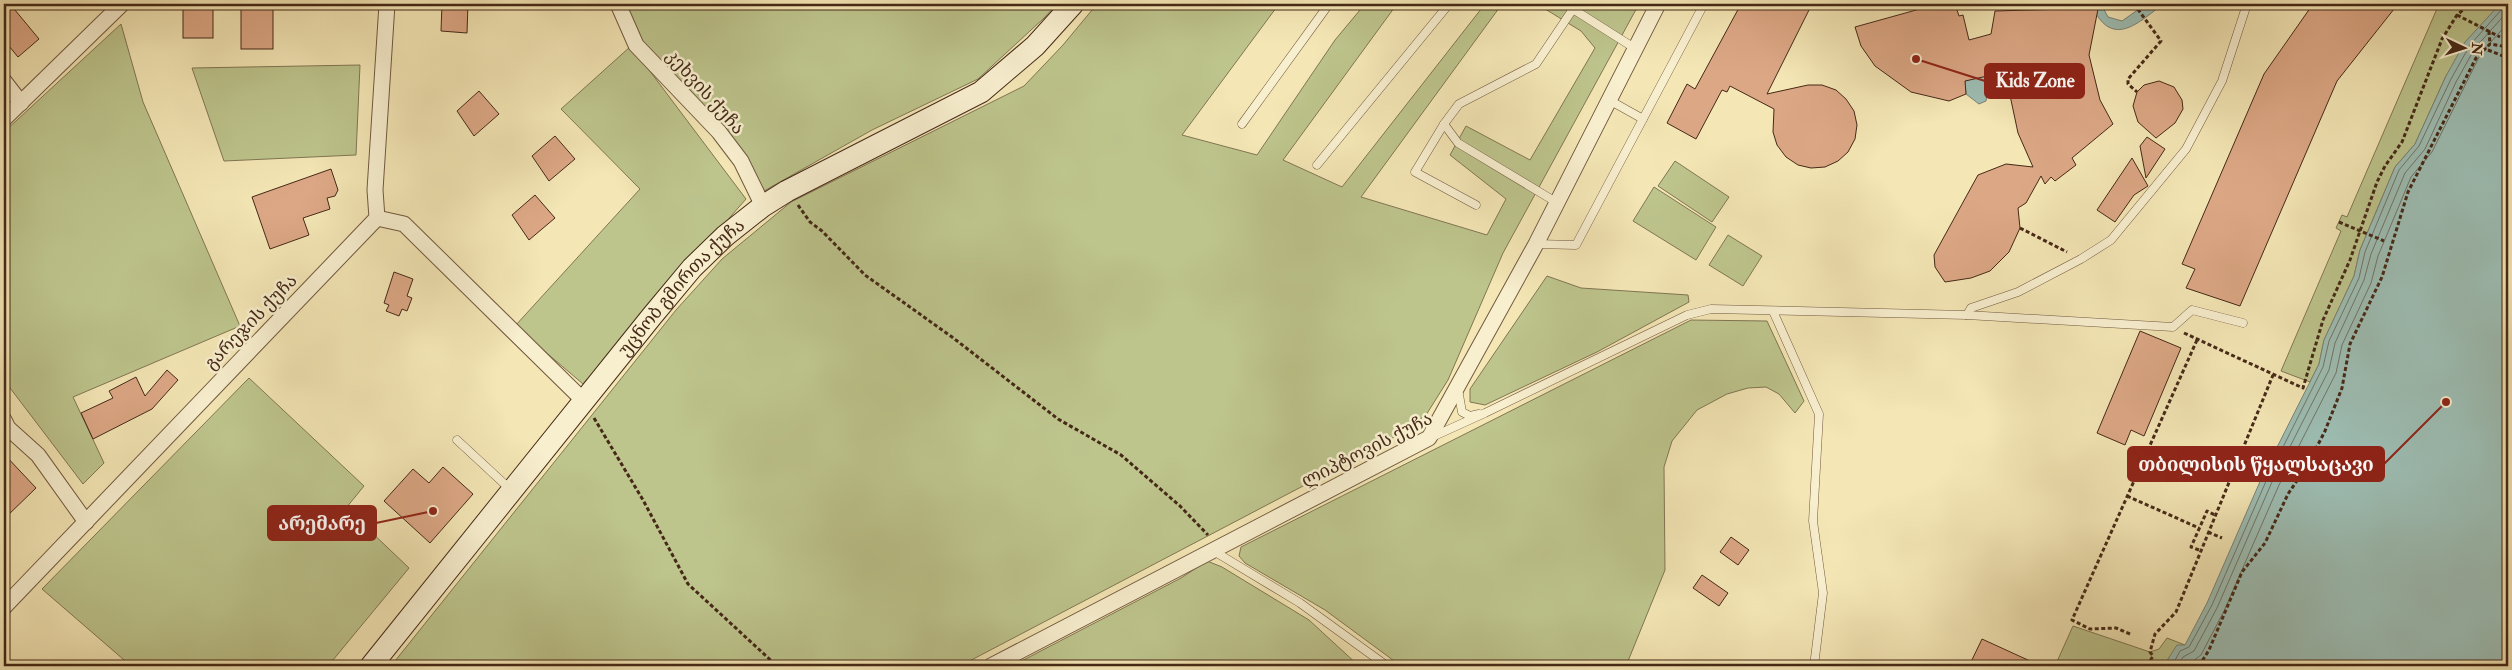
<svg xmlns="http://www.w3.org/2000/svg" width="2512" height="670" viewBox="0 0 2512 670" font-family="'IM FELL Double Pica','Noto Serif Georgian',serif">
<rect width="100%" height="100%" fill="#f4e6b5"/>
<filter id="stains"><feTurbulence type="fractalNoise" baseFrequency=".004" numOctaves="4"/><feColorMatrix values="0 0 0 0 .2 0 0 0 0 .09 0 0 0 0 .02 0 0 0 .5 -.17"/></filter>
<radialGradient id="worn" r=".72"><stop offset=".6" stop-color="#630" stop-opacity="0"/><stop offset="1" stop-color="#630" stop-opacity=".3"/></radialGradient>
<!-- green -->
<g fill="#bdc48c" stroke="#817652">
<path d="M 625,4 L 1057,4 L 1044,18 L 978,79 L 872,130 L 764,191 L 642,42 Z"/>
<path d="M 1097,4 L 1279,4 L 1182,135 L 1257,155 L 1335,40 L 1365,4 L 1397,4 L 1283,160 L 1342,187 L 1485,4 L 1502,4 L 1361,197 L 1487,235 L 1506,199 L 1450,155 L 1466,126 L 1530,160 L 1595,48 L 1581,31 L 1537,4 L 1639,4 L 1503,253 L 1448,380 L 1426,415 L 1385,443 L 960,666 L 391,666 L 676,310 L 722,259 L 791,202 L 1024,86 L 1063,45 Z"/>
<path d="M 2439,4 L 2500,4 L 2446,76 L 2415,144 L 2395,167 L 2360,250 L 2354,276 L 2324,340 L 2319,364 L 2310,382 L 2281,371 L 2341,231 L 2336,228 L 2342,215 L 2347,217 Z"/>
<path d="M 121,24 L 143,102 L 240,326 L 73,397 L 104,463 L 83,484 L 4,380 L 4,336 L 9,332 L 4,322 L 4,132 Z"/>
<path d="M 631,46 L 746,199 L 583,384 L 515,326 L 640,189 L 561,109 Z"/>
<path d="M 360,65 L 356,155 L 224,161 L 192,68 Z"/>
<path d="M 1675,161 L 1729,197 L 1712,222 L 1658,186 Z"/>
<path d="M 1654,187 L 1716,227 L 1696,260 L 1633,221 Z"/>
<path d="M 1728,235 L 1762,256 L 1743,286 L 1709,265 Z"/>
<path d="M 1547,276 L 1581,288 L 1688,295 L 1689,302 L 1597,352 L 1485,405 L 1470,402 L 1470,389 Z"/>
<path d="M 1691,320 L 1767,321 L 1804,401 L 1795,413 L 1779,394 L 1766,387 L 1748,388 L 1727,394 L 1697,410 L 1672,441 L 1664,467 L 1665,570 L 1626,666 L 1401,666 L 1325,610 L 1245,563 L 1239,556 L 1241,547 Z"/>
<path d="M 249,378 L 364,486 L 346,508 L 409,568 L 328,666 L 131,666 L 42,589 Z"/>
<path d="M 1207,561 L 1222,567 L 1309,620 L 1359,666 L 1012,666 L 1181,578 Z"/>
<path d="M 2073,626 L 2150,652 L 2159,649 L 2167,638 L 2185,645 L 2168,659 L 2167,666 L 2055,666 Z"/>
</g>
<!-- water -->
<g fill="#9dbeb4" stroke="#7a8275">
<path d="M 2091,4 L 2101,4 L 2108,17 L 2122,21 L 2146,4 L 2163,4 C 2136,25 2111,49 2091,4 Z"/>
<path d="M 2500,4 L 2508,4 L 2508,666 L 2167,666 L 2168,659 L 2177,645 L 2185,645 L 2207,603 L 2262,477 L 2319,364 L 2324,340 L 2354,276 L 2360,250 L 2395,167 L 2415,144 L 2446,76 L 2465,42 Z"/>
<path d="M 1999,73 L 1988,88 L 1986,101 L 1979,104 L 1966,94 L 1965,81 Z"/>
</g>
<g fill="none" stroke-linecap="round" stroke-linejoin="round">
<!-- shore -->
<g stroke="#717466" stroke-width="1">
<path d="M 2172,666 L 2180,651 L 2189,647 L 2212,605 L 2267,479 L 2323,367 L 2329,341 L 2359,278 L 2365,252 L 2399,170 L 2419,146 L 2451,79 L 2470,45 L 2502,9 L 2503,4"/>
<path d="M 2178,666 L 2183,657 L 2194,651 L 2217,608 L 2272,482 L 2329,370 L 2335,343 L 2364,280 L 2371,254 L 2405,173 L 2425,149 L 2456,82 L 2475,48 L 2508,11"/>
<path d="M 2186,666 L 2201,655 L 2224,611 L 2279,485 L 2336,373 L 2342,345 L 2371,283 L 2378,256 L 2411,177 L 2432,152 L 2481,53 L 2508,23"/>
</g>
</g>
<!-- building -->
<g fill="#dca785" stroke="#452917">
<path d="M 4,4 L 10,4 L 39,39 L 18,57 L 4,40 Z"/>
<rect x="183" y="4" width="30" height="34"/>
<rect x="241" y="4" width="32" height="45"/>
<path d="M 442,4 L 468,4 L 467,33 L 441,31 Z"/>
<path d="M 1741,4 L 1812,4 L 1767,94 L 1808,85 L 1822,85 L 1836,90 L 1846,99 L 1854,111 L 1857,125 L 1855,139 L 1848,152 L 1838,161 L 1825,167 L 1811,168 L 1798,165 L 1786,157 L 1777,145 L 1773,132 L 1774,109 L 1730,86 L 1727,92 L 1722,90 L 1696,139 L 1667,123 L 1687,84 L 1695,89 Z"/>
<path d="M 1930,4 L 1955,4 L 1959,16 L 1963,15 L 1969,40 L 1991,34 L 1995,11 L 2067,9 L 2068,4 L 2099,4 L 2089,55 L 2100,100 L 2113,124 L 2072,158 L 2076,165 L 2055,181 L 2051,177 L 2045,184 L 2041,176 L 2026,203 L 2018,208 L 2020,228 L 2009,252 L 1990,271 L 1971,278 L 1945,282 L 1935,267 L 1934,255 L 1978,175 L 2006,164 L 2033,167 L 2018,133 L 2005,72 L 1965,81 L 1966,94 L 1949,101 L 1911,92 L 1875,66 L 1861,46 L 1855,27 L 1927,7 Z"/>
<path d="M 2313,4 L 2398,4 L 2337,81 L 2240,306 L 2186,288 L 2195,269 L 2182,264 L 2264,74 Z"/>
<path d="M 2159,81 L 2174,87 L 2182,100 L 2183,109 L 2175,123 L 2156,138 L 2138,122 L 2133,106 L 2137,92 L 2144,85 Z"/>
<path d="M 479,91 L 499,114 L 474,136 L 457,111 Z"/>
<path d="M 555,136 L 575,159 L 549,181 L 532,156 Z"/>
<path d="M 2147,137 L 2165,149 L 2146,178 L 2140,146 Z"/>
<path d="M 2132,158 L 2148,186 L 2134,195 L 2115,222 L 2097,210 Z"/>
<path d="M 331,169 L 338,190 L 335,196 L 327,198 L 330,209 L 303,218 L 309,235 L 270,249 L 252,197 Z"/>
<path d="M 535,195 L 555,218 L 529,240 L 512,215 Z"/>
<path d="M 394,272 L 413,279 L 407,296 L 412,298 L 407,311 L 402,309 L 399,316 L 386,311 L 389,305 L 384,303 Z"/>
<path d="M 2140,331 L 2181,348 L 2144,436 L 2131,430 L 2125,445 L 2097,433 Z"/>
<path d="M 167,370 L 178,380 L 152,409 L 93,439 L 81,413 L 113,398 L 109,391 L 136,377 L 145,396 Z"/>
<path d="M 4,454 L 36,488 L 4,519 Z"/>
<path d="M 443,467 L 473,494 L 430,543 L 384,501 L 413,469 L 429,483 Z"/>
<path d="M 1731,537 L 1749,550 L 1738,565 L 1720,552 Z"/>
<path d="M 1702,575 L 1728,593 L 1719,606 L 1693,588 Z"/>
<path d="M 1982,639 L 2041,666 L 1969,666 Z"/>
</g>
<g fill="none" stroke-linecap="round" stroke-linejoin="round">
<!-- service casing -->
<g stroke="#71583e" stroke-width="9">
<g id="service">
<path d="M 1565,4 L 1636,49"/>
<path d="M 1609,100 L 1643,119"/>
<path d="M 1242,124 L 1329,4"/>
<path d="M 1444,124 L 1458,143 L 1556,202"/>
<path d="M 1317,165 L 1449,4"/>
<path d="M 1476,205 L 1415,172 L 1444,124 L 1459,104 L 1536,64 L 1573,9"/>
<path d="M 1536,244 L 1576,245 L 1704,4"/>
<path d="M 1773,311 L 1819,414 L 1813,521 L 1823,593 L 1814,666"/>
<path d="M 1967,315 L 1971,308 L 2018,292 L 2081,259 L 2111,240 L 2186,149 L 2222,81 L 2247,4"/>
<path d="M 1458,389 L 1462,412 L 1470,416 L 1479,414"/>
<path d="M 1432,437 L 1485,413 L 1687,315 L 1711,309 L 1967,315 L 2173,327 L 2192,310 L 2243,323"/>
<path d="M 457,440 L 511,490"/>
<path d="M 1212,550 L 1300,603 L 1387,666"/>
</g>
</g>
<!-- minor casing -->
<g stroke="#71583e" stroke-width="17">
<g id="minor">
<path d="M 618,4 L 636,45 L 719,132 L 741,161 L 763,206"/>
<path d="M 4,81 L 21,103"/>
<path d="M 4,119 L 122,4"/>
<path d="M 377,218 L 404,224 L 583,400"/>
<path d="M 4,420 L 8,428 L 38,455 L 86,522"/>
<path d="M 4,607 L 377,218 L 375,190 L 387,4"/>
<path d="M 991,666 L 1429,438 L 1536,244 L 1658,4"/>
</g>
</g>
<!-- secondary casing -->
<g stroke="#452917" stroke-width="23">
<g id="secondary">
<path id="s1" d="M 371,666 L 652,316 L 692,268 L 725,236 L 763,206 L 787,191 L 981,92 L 1035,46 L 1073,4"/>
</g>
</g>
<!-- path -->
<g stroke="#452917" stroke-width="3" stroke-dasharray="4 2.5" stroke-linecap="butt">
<path d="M 2134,4 L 2161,41 L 2128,79 L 2128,84 L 2137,92"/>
<path d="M 2457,15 L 2500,37"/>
<path d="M 2489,31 L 2490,44"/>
<path d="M 2488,50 L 2508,58"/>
<path d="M 798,205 L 810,222 L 822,231 L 865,275 L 952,337 L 1058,419 L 1121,455 L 1180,506 L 1208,535"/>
<path d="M 2339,222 L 2384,241"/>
<path d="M 2020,228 L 2067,252"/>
<path d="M 2184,333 L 2303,388 L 2323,320 L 2350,260 L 2377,182 L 2385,166 L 2402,142 L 2442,39 L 2457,15 L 2470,4"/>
<path d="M 594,418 L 643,500 L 688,584 L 777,666"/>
<path d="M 2127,496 L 2199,528"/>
<path d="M 2208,532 L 2222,538"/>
<path d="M 2199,550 L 2191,547 L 2207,511 L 2215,515"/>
<path d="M 2130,634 L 2116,628 L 2090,629 L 2072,620 L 2197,340"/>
<path d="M 2147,666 L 2153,656 L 2150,652 L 2155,634 L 2176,612 L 2273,375"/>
<path d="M 2199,666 L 2209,650 L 2242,572 L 2265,543 L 2288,494 L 2307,466 L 2325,431 L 2342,388 L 2350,344 L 2382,277 L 2408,192 L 2476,58 L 2490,44 L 2502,46 L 2508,43"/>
</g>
<!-- service -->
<use href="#service" stroke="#f8efcf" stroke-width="8"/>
<!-- minor -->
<use href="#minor" stroke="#f8efcf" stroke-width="15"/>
<!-- secondary -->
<use href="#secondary" stroke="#f8efcf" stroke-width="21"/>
</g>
<g text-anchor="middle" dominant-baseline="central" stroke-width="5" stroke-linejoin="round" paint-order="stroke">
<!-- street labels -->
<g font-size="18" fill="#452917" stroke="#f8efcf">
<text transform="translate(705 92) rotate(48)">კეხვის ქუჩა</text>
<text stroke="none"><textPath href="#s1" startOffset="490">უცნობ გმირთა ქუჩა</textPath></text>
<text transform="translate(251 322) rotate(-46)">გარეჯის ქუჩა</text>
<text transform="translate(1367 450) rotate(-27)">ლიპტოვის ქუჩა</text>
</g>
</g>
<!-- callouts -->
<path fill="none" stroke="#8f2418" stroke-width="2" d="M1916 59L1985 81M2446 402L2384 464M433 511L376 523"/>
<g fill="#8f2418" stroke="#f8efcf" stroke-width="2">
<circle cx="1916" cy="59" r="5"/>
<circle cx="2446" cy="402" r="5"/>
<circle cx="433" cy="511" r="5"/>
</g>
<g fill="#8f2418" stroke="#8f2418" stroke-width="2">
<rect x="1985" y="64" width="99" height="34" rx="5"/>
<rect x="2128" y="447" width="256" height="34" rx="5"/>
<rect x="268" y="506" width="108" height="34" rx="5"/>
</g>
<g font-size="19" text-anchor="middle" font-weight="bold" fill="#fff">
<text x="2035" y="87">Kids Zone</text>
<text x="2256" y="471">თბილისის წყალსაცავი</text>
<text x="322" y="530">არემარე</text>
</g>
<!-- margin -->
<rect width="2512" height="670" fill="none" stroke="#f4e6b5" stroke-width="20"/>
<rect x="5" y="5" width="2502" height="660" fill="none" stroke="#452917" stroke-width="2.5"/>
<rect x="10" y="10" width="2492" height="650" fill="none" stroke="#452917"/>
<!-- north arrow -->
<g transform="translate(2464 48) rotate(94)" stroke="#f8efcf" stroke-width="4" paint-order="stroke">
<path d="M0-4L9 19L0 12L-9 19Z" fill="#452917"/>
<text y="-8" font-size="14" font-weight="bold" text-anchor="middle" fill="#452917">N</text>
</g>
<rect width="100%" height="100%" filter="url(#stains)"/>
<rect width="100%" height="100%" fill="url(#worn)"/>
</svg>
